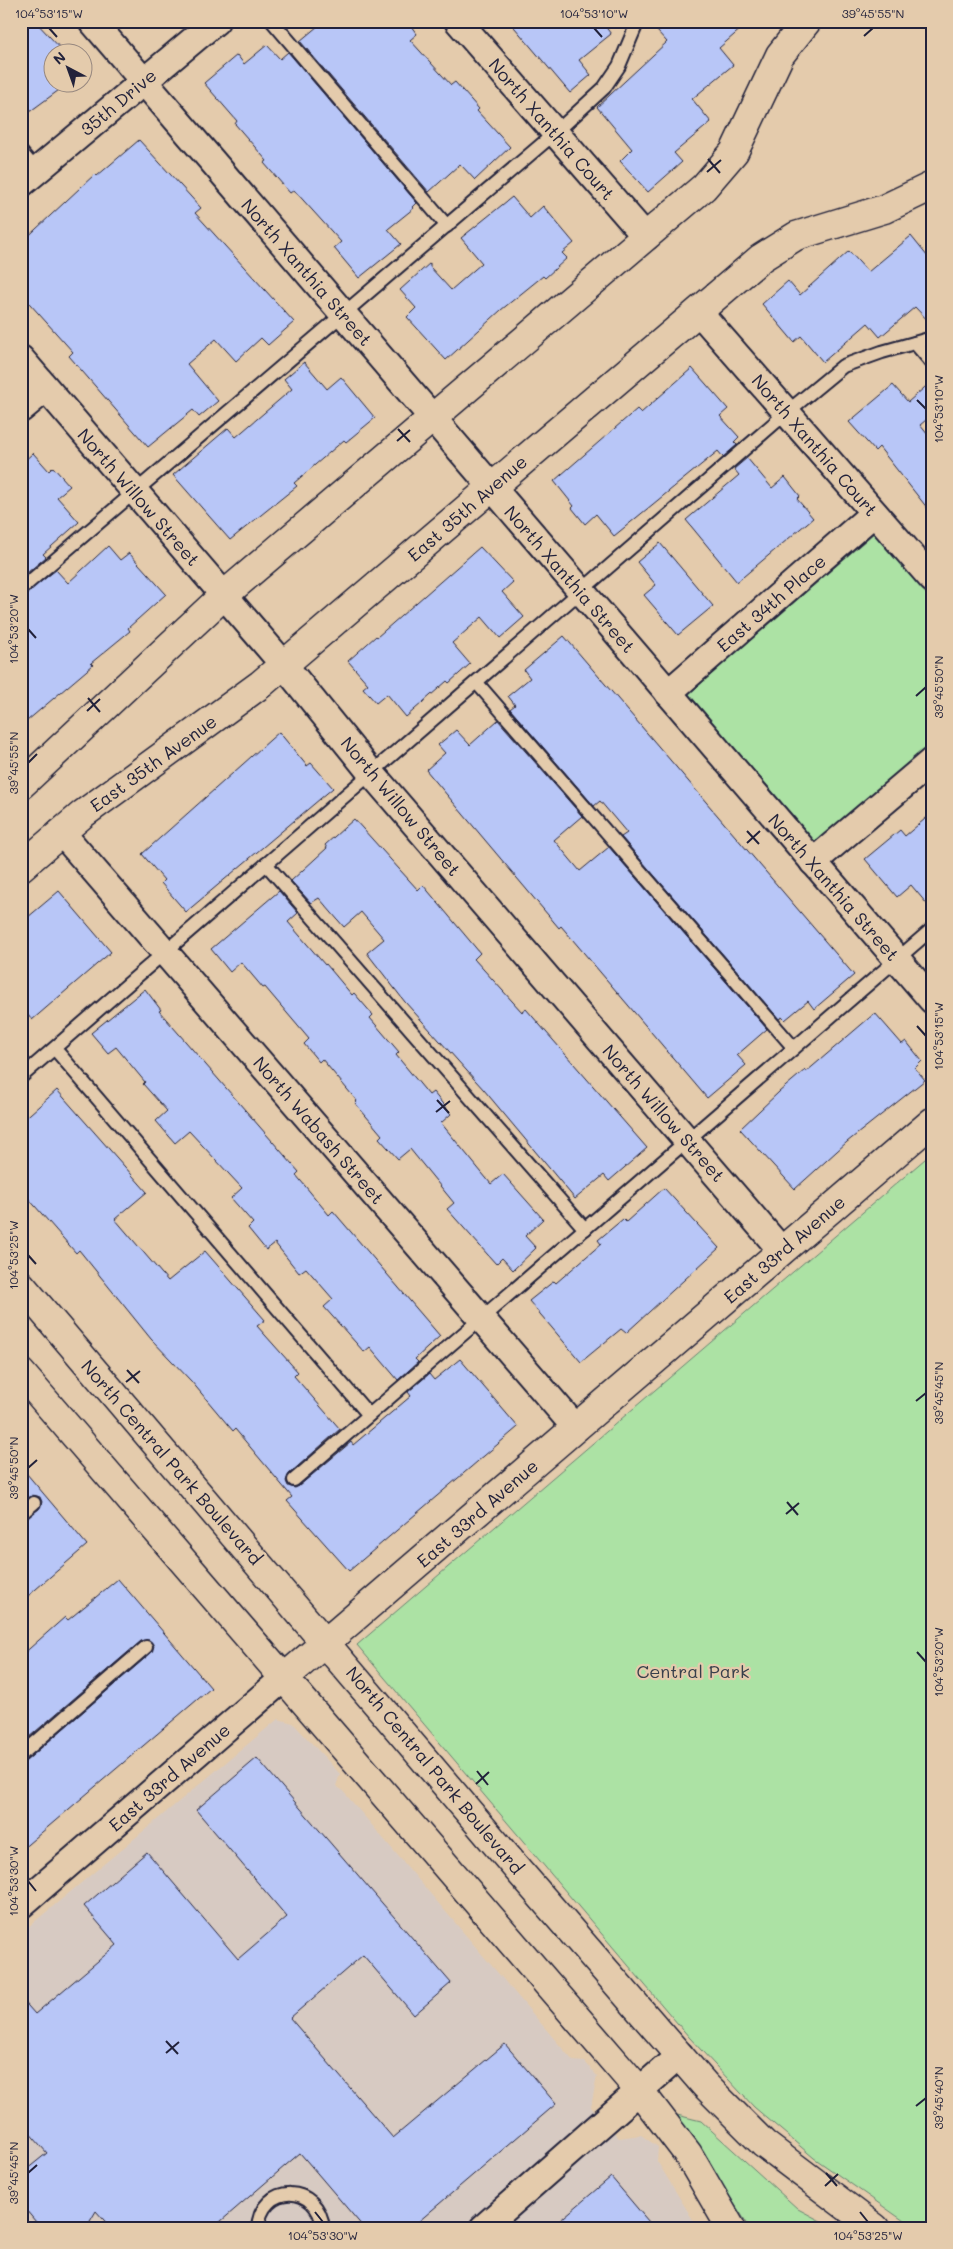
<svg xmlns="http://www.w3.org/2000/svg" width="953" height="2249" viewBox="0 0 953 2249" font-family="Mali,sans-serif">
<rect width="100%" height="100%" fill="#e4cbac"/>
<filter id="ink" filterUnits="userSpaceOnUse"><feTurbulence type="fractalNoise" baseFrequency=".02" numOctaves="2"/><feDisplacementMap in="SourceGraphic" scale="10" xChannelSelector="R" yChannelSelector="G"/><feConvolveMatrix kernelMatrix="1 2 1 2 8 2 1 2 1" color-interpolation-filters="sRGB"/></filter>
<g filter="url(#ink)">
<!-- built -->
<path fill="#d7cac2" d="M 278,1719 L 293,1723 L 340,1774 L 336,1786 L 342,1790 L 573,2061 L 585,2062 L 597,2076 L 591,2107 L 619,2138 L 641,2135 L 658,2147 L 657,2161 L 698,2228 L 21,2228 L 21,1933 Z"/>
<!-- green -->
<g fill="#ace2a4" stroke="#678270">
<path d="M 874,533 L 932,601 L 932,743 L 816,843 L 689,694 Z"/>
<path d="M 932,1153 L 932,2228 L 914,2228 L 814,2158 L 754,2107 L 689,2037 L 357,1645 Z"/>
<path d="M 677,2115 L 701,2121 L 798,2209 L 834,2228 L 750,2228 Z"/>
</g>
<!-- building -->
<g fill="#b8c6f7" stroke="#22223b">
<path d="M 21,21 L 35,21 L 64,52 L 52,52 L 52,82 L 70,82 L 21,118 Z"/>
<path d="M 324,21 L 407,21 L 417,34 L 410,40 L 451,85 L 455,82 L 479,109 L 477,111 L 510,147 L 475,180 L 460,164 L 429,192 L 300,41 Z"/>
<path d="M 509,21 L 601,21 L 611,34 L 579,60 L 591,75 L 570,93 Z"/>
<path d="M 648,21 L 750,21 L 719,48 L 733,65 L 692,99 L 711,122 L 674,153 L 682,162 L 648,192 L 620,161 L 632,149 L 597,107 L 667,42 Z"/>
<path d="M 267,45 L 280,59 L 288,52 L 417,203 L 413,207 L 414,208 L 388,229 L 401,244 L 359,278 L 334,248 L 341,242 L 294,190 L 290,193 L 264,163 L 267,161 L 235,124 L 237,121 L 204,83 L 237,55 L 244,64 Z"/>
<path d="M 139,140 L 201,208 L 195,213 L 294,322 L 268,345 L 261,338 L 236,361 L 216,339 L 187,364 L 218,401 L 199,417 L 193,410 L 148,447 L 69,356 L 73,352 L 21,294 L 21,243 L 95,174 L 97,176 Z"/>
<path d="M 512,197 L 530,218 L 543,206 L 574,243 L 562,253 L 567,258 L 545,278 L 543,276 L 501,310 L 446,360 L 407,317 L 416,308 L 400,290 L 430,263 L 430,267 L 451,290 L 482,263 L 461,238 Z"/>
<path d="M 911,236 L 932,262 L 932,325 L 915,307 L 880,337 L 868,323 L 823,362 L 801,336 L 794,342 L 762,304 L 788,281 L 800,295 L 849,251 L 868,272 Z"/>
<path d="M 304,362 L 327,389 L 341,377 L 375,418 L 346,442 L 344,440 L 294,483 L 297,486 L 230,540 L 173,475 L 228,428 L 236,437 L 292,389 L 284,379 Z"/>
<path d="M 692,368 L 728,409 L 720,416 L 739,437 L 734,442 L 737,445 L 723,457 L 718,451 L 614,536 L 596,514 L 585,524 L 572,508 L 574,506 L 554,481 L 637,409 L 641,413 Z"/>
<path d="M 932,381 L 932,415 L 920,425 L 932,440 L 932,514 L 879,447 L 875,451 L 849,422 L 893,385 L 908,402 Z"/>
<path d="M 33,453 L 49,471 L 53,467 L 70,486 L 57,497 L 79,522 L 43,554 L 46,557 L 21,578 L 21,464 Z"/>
<path d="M 747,458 L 772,488 L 785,477 L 800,496 L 797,499 L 813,518 L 737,582 L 686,520 L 739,475 L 734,469 Z"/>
<path d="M 660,543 L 713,606 L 678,635 L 644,595 L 656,585 L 637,562 Z"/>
<path d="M 108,546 L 120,560 L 129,553 L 166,594 L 128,628 L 130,631 L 91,663 L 93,665 L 21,726 L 21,597 L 56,570 L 68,583 Z"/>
<path d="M 480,547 L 513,582 L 502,592 L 524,617 L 500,638 L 482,617 L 452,643 L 470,664 L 449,683 L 447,681 L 406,717 L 387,694 L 376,703 L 363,688 L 368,684 L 348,661 L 376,636 L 377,637 Z"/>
<path d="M 564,636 L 854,975 L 814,1009 L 808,1001 L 785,1020 L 782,1017 L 779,1019 L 621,837 L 627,833 L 600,801 L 594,806 L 510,709 L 515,705 L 508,696 L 530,678 L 524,670 Z"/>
<path d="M 498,720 L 582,816 L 554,840 L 580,871 L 609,847 L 767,1029 L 737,1055 L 746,1065 L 707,1098 L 561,926 L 559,928 L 426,770 L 445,753 L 438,745 L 456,730 L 470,745 Z"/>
<path d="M 279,732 L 307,766 L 311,763 L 333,788 L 186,912 L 161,883 L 164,880 L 142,854 Z"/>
<path d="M 932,813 L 932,910 L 911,885 L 897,897 L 865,859 L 900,830 L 905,836 Z"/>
<path d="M 354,819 L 418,890 L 423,885 L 480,953 L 474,959 L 522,1012 L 526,1009 L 647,1148 L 609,1181 L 604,1175 L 575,1199 L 484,1090 L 405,1002 L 367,953 L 384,939 L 361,912 L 344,927 L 319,898 L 311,903 L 291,881 L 327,848 L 325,845 Z"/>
<path d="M 59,891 L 111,952 L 32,1020 L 21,1007 L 21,923 Z"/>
<path d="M 279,891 L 298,913 L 288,922 L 325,965 L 326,964 L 352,995 L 354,993 L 373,1015 L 370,1018 L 399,1052 L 396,1055 L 429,1095 L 433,1092 L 451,1114 L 441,1123 L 491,1184 L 503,1174 L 543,1219 L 525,1236 L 536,1248 L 513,1270 L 502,1258 L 496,1264 L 447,1209 L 454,1203 L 410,1149 L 398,1159 L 379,1138 L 382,1135 L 355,1103 L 357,1101 L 322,1059 L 319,1062 L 304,1044 L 309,1039 L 265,987 L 263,988 L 241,962 L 230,972 L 211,949 Z"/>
<path d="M 145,989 L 161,1010 L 159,1011 L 299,1172 L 296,1175 L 329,1215 L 333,1211 L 440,1336 L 415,1359 L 418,1362 L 398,1380 L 370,1347 L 364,1352 L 324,1307 L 333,1299 L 306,1268 L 299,1273 L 275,1243 L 266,1250 L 248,1228 L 253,1223 L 231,1198 L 242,1188 L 189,1131 L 175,1143 L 156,1121 L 167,1111 L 143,1084 L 145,1082 L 116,1047 L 108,1053 L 91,1033 Z"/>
<path d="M 875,1013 L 902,1044 L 906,1041 L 922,1061 L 915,1068 L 925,1080 L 847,1142 L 795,1189 L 740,1129 L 779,1092 L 805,1070 L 806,1072 Z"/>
<path d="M 57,1090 L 147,1192 L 115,1219 L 168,1281 L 205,1251 L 265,1320 L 257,1326 L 298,1372 L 294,1376 L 340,1429 L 289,1474 L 286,1481 L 288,1486 L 295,1488 L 299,1486 L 351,1442 L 353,1445 L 411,1396 L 408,1392 L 429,1374 L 434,1380 L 460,1359 L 518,1427 L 349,1571 L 287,1501 L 292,1497 L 235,1429 L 233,1431 L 191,1381 L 151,1339 L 79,1250 L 76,1253 L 21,1190 L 21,1122 Z"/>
<path d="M 664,1188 L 719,1248 L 626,1333 L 621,1329 L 581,1362 L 529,1301 L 554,1281 L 556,1283 L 601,1244 L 598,1240 L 623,1219 L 626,1222 Z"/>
<path d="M 21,1467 L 87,1545 L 21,1602 L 21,1522 L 39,1509 L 42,1502 L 40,1497 L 33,1495 L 21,1503 Z"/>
<path d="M 118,1579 L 211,1688 L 21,1850 L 21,1763 L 26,1761 L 151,1653 L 154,1646 L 149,1640 L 141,1641 L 21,1744 L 21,1656 L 65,1617 L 68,1620 Z"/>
<path d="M 257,1758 L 451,1983 L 414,2015 L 363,1955 L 290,2018 L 393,2138 L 505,2044 L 556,2104 L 411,2228 L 364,2228 L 300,2153 L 213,2228 L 111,2228 L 96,2211 L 86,2228 L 41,2228 L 21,2204 L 21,2174 L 47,2153 L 21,2123 L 21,1998 L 35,2014 L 117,1945 L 84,1906 L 147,1852 L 238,1959 L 287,1917 L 196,1810 Z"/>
<path d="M 611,2177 L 654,2228 L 551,2228 Z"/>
</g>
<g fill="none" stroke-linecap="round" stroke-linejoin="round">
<!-- service casing -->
<g stroke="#22223b" stroke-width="16">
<g id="service">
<path d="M 272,21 L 447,226"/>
<path d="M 21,152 L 37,171"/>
<path d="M 915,343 L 932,363"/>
<path d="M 21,589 L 555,133 L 604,88 L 619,66 L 638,21"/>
<path d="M 477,683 L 794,1048"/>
<path d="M 266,864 L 585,1229"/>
<path d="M 55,1049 L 369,1415"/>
<path d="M 21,1077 L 786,413 L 843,366 L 882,352 L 932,338"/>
<path d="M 294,1480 L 932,929"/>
<path d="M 21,1514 L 34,1503"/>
<path d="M 21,1755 L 146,1647"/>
<path d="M 258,2228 C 261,2182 319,2183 323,2228"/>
</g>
</g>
<!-- minor casing -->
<g stroke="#22223b" stroke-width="30">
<g id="minor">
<path d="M 92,21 L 932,1000"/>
<path d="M 458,21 L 646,237"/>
<path d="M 21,184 L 216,21"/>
<path d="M 699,312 L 932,579"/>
<path d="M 21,359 L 284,665 L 372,774 L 782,1251"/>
<path d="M 21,409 L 45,389"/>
<path d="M 668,693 L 874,513"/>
<path d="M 61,832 L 576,1428"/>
<path d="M 813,862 L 932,761"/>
<path d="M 21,1905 L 284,1678"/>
<path d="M 483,2228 L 680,2055"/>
</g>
</g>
<!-- tertiary casing -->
<g stroke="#22223b" stroke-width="31">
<g id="tertiary">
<path d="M 21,785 L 223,596 L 704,187 L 734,152 L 780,55 L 807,21"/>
<path d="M 21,867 L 83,814 L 261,684 L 761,258 L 796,236 L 884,209 L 932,186"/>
<path d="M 284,1678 L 932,1122"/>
</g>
</g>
<!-- secondary casing -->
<g stroke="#22223b" stroke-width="31">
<g id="secondary">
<path d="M 21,1285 L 519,1871 L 705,2085 L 764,2144 L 875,2228"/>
<path d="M 21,1373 L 639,2090 L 688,2154 L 731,2228"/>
</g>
</g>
<!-- service -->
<use href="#service" stroke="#e4cbac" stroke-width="12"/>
<!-- minor -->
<use href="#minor" stroke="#e4cbac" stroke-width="26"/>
<!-- tertiary -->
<use href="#tertiary" stroke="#e4cbac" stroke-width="28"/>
<!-- secondary -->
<use href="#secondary" stroke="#e4cbac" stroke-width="28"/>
</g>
</g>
<!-- ticks -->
<path fill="none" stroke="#22223b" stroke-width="2" d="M 49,28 L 57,37M 594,28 L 602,37M 864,36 L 873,28M 708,159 L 720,173M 707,172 L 721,160M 917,400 L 926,409M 398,429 L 410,442M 397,441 L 410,430M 28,629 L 36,638M 916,696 L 926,687M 88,698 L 100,712M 87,711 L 100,699M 28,763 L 37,754M 747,831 L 759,844M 747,843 L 760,831M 917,1026 L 926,1036M 437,1100 L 449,1113M 436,1112 L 450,1101M 28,1255 L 36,1264M 127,1370 L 139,1383M 126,1382 L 140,1371M 916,1401 L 926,1393M 28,1468 L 37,1460M 787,1502 L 798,1515M 786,1514 L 799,1503M 917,1652 L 926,1662M 477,1771 L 488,1785M 476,1784 L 489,1772M 28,1881 L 36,1891M 166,2041 L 178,2054M 166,2053 L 179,2042M 916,2106 L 926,2098M 28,2173 L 37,2165M 826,2173 L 837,2186M 825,2186 L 838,2174M 315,2212 L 323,2222M 860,2212 L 868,2222"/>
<g text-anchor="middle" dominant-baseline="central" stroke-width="4.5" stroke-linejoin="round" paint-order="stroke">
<!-- street labels -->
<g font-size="18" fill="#22223b" stroke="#e4cbac">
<text transform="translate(118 102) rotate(-40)">35th Drive</text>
<text transform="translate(552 129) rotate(49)">North Xanthia Court</text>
<text transform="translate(307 272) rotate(49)">North Xanthia Street</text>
<text transform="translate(815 445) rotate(49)">North Xanthia Court</text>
<text transform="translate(139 497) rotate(49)">North Willow Street</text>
<text transform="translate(467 508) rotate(-41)">East 35th Avenue</text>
<text transform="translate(570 579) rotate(49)">North Xanthia Street</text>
<text transform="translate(771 603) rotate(-41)">East 34th Place</text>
<text transform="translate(153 763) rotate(-36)">East 35th Avenue</text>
<text transform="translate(401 806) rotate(50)">North Willow Street</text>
<text transform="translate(834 887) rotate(49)">North Xanthia Street</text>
<text transform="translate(664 1113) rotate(49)">North Willow Street</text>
<text transform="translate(319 1130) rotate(49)">North Wabash Street</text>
<text transform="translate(784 1249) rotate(-41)">East 33rd Avenue</text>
<text transform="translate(172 1462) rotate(49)">North Central Park Boulevard</text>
<text transform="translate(477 1513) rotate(-41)">East 33rd Avenue</text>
<text transform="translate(435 1770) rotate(50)">North Central Park Boulevard</text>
<text transform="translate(169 1777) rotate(-41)">East 33rd Avenue</text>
</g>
<!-- park labels -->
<g font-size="18" fill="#373f4b" stroke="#e4cbac">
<text x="693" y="1671">Central Park</text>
</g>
</g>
<!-- margin -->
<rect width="953" height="2249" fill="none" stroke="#e4cbac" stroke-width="55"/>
<!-- north arrow -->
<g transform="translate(68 68) rotate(319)"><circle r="24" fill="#e4cbac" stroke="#96877f"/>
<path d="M0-4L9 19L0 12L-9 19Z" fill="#22223b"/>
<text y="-8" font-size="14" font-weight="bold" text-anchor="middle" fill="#22223b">N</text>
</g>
<rect x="28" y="28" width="898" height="2194" fill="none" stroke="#22223b" stroke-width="2"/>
<g font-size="12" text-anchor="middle" fill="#22223b">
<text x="49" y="18">104°53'15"W</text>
<text x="594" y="18">104°53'10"W</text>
<text x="873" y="18">39°45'55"N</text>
<text transform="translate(939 409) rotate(-90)" y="4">104°53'10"W</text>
<text transform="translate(14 629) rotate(-90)" y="4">104°53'20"W</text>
<text transform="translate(939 687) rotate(-90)" y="4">39°45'50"N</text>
<text transform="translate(14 763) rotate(-90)" y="4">39°45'55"N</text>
<text transform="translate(939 1036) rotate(-90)" y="4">104°53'15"W</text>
<text transform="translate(14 1255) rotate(-90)" y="4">104°53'25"W</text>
<text transform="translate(939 1393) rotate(-90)" y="4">39°45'45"N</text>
<text transform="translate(14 1468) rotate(-90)" y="4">39°45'50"N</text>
<text transform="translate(939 1662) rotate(-90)" y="4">104°53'20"W</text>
<text transform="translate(14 1881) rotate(-90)" y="4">104°53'30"W</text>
<text transform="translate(939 2098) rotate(-90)" y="4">39°45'40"N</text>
<text transform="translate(14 2173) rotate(-90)" y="4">39°45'45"N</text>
<text x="323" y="2240">104°53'30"W</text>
<text x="868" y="2240">104°53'25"W</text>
</g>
</svg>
